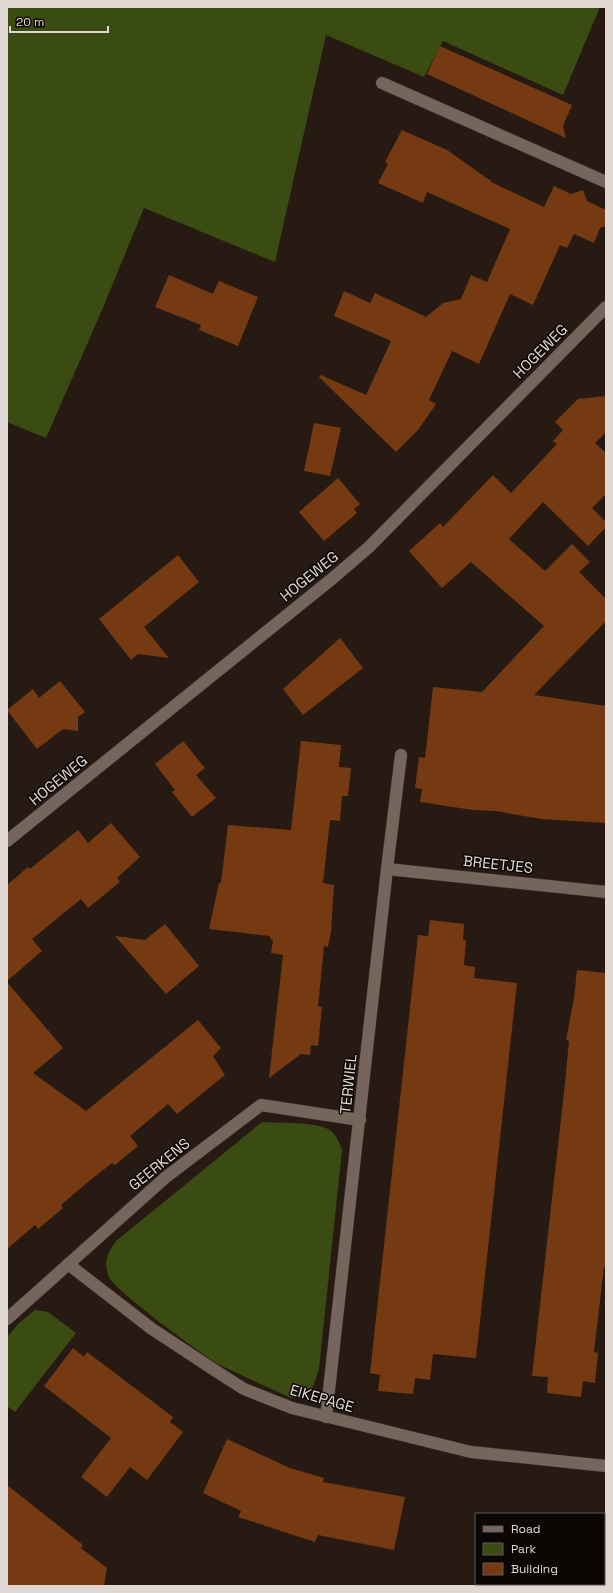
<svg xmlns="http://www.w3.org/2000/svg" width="613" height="1593" viewBox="0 0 613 1593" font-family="'Space Grotesk',sans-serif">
<rect width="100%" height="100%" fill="#271a13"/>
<!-- green -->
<g fill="#3a4c11">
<path d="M 7,7 L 600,7 L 563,95 L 443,41 L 424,77 L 326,35 L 275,262 L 144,208 L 102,310 L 46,438 L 7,422 Z"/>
<path d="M 262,1122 C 279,1123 314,1122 328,1129 C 336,1133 339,1142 342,1150 L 319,1369 L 313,1387 L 291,1398 C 268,1387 244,1377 222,1366 C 206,1358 114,1290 109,1277 C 103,1262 107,1254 116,1241 Z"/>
<path d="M 35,1310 L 48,1312 L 76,1333 L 15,1412 L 7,1406 L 7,1337 L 19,1323 Z"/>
</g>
<!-- building -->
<g fill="#753a11">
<path d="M 440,46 L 572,105 L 563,126 L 566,138 L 427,74 Z"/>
<path d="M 402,130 L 447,150 L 491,181 L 491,182 L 544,207 L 554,186 L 571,194 L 583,190 L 587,201 L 606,210 L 606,226 L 600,228 L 594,243 L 574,234 L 567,248 L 560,245 L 533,305 L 510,294 L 479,364 L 452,351 L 429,400 L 436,404 L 418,430 L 396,452 L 319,377 L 321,375 L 366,395 L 391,341 L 334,316 L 344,291 L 370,303 L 375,293 L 426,317 L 443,303 L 461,299 L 471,275 L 487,282 L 510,229 L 427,192 L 423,203 L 378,183 L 388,164 L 385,162 Z"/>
<path d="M 169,275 L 213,294 L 219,281 L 258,297 L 238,346 L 199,330 L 201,325 L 155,307 Z"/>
<path d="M 606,396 L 606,432 L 595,443 L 606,453 L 606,494 L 592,508 L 606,522 L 606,527 L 588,546 L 543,502 L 509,539 L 545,571 L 572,544 L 590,562 L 579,572 L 606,599 L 606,621 L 534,695 L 606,706 L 606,823 L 541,819 L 496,811 L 473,810 L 420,802 L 422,789 L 415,788 L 419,757 L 425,758 L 433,687 L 482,692 L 544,626 L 471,562 L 442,588 L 409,551 L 440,523 L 443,527 L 493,475 L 511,493 L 557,444 L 553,441 L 563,430 L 555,422 L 578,399 Z"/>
<path d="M 314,423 L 341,428 L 330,476 L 304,471 Z"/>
<path d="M 338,478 L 360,504 L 354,509 L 357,513 L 324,541 L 299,512 Z"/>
<path d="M 178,555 L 199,582 L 144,627 L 169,658 L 138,654 L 131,660 L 99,619 Z"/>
<path d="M 340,638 L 363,668 L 303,715 L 283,689 Z"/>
<path d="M 60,681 L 85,712 L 78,717 L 78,731 L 63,729 L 37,749 L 7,710 L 33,689 L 39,698 Z"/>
<path d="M 183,741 L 205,768 L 196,775 L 216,798 L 192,817 L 172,792 L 175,790 L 155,764 Z"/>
<path d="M 301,741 L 341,745 L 339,767 L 351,768 L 348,796 L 342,796 L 340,821 L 330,820 L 323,883 L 334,885 L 331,932 L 328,947 L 324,946 L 318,1006 L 322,1007 L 318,1046 L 311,1045 L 310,1055 L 301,1054 L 269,1078 L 283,955 L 271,953 L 273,940 L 270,939 L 270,936 L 209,929 L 219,883 L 221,883 L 228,825 L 291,830 Z"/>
<path d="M 111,823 L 140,857 L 117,878 L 120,882 L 88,908 L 81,899 L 32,939 L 42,951 L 7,981 L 7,885 L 28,867 L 30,869 L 78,830 L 88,843 Z"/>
<path d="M 430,920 L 464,924 L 463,940 L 466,940 L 464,965 L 475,967 L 474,978 L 517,983 L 476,1358 L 433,1354 L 430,1380 L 415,1378 L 413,1394 L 378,1391 L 380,1375 L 370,1373 L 418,935 L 428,936 Z"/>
<path d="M 165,924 L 199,966 L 166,994 L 115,936 L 145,940 Z"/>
<path d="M 577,970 L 606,973 L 606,1267 L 604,1267 L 594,1352 L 598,1353 L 595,1383 L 583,1381 L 581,1397 L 547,1393 L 548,1377 L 532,1376 L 565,1083 L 569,1041 L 566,1040 L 574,998 Z"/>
<path d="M 7,982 L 63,1048 L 33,1073 L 86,1111 L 198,1020 L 221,1048 L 213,1056 L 225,1075 L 177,1114 L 168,1104 L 130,1136 L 138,1146 L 115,1165 L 112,1163 L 88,1182 L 61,1205 L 63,1208 L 38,1229 L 35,1225 L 7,1249 Z"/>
<path d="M 73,1348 L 84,1357 L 87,1352 L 152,1401 L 173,1417 L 170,1422 L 183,1432 L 147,1480 L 130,1467 L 107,1497 L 81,1477 L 111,1438 L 44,1386 Z"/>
<path d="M 227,1439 L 290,1468 L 324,1478 L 323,1482 L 405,1497 L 394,1550 L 318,1535 L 315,1542 L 238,1517 L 241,1511 L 203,1493 Z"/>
<path d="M 7,1485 L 83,1545 L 81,1548 L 107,1568 L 104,1586 L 7,1586 Z"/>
</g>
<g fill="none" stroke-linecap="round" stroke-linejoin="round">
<!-- minor casing -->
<g stroke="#3d3330" stroke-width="13">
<g id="minor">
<path d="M 382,83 L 606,182"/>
<path d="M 7,841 L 333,578 L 369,547 L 606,307"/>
<path d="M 387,869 L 606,892"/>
<path d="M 68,1264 L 152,1329 L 222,1375 L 244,1389 L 292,1408 L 471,1452 L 606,1466"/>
<path d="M 7,1319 L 166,1177 L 261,1105 L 360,1120"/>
<path d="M 326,1417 L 387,869 L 401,755"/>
</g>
</g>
<!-- minor -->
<use href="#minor" stroke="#75655c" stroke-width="12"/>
</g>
<g text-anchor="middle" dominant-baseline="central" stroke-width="3" stroke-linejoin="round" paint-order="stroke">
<!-- street labels -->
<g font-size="15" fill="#e1d8d3" stroke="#0c0704">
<text transform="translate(540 351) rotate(-45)">HOGEWEG</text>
<text transform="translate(309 576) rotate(-39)">HOGEWEG</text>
<text transform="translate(58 780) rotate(-39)">HOGEWEG</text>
<text transform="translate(498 864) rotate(6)">BREETJES</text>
<text transform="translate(348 1084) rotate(-84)">TERWIEL</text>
<text transform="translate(159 1164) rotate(-39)">GEERKENS</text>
<text transform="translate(322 1398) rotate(16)">EIKEPAGE</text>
</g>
</g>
<!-- border -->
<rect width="613" height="1593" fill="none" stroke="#e1d8d3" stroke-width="16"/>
<!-- legend -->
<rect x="475" y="1513" width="130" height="72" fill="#0c0704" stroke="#615b57"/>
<rect x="483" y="1526" width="20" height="6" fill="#75655c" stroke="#615b57"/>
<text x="511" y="1533" font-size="12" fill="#e1d8d3">Road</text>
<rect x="483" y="1543" width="20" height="12" fill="#3a4c11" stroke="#615b57"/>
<text x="511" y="1553" font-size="12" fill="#e1d8d3">Park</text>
<rect x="483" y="1563" width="20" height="12" fill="#753a11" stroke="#615b57"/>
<text x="511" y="1573" font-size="12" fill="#e1d8d3">Building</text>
<!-- scale -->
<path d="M10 26v6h98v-6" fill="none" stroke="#e1d8d3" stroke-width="2"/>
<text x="16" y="26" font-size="12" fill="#e1d8d3" stroke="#0c0704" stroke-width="3" paint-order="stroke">20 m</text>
</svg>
